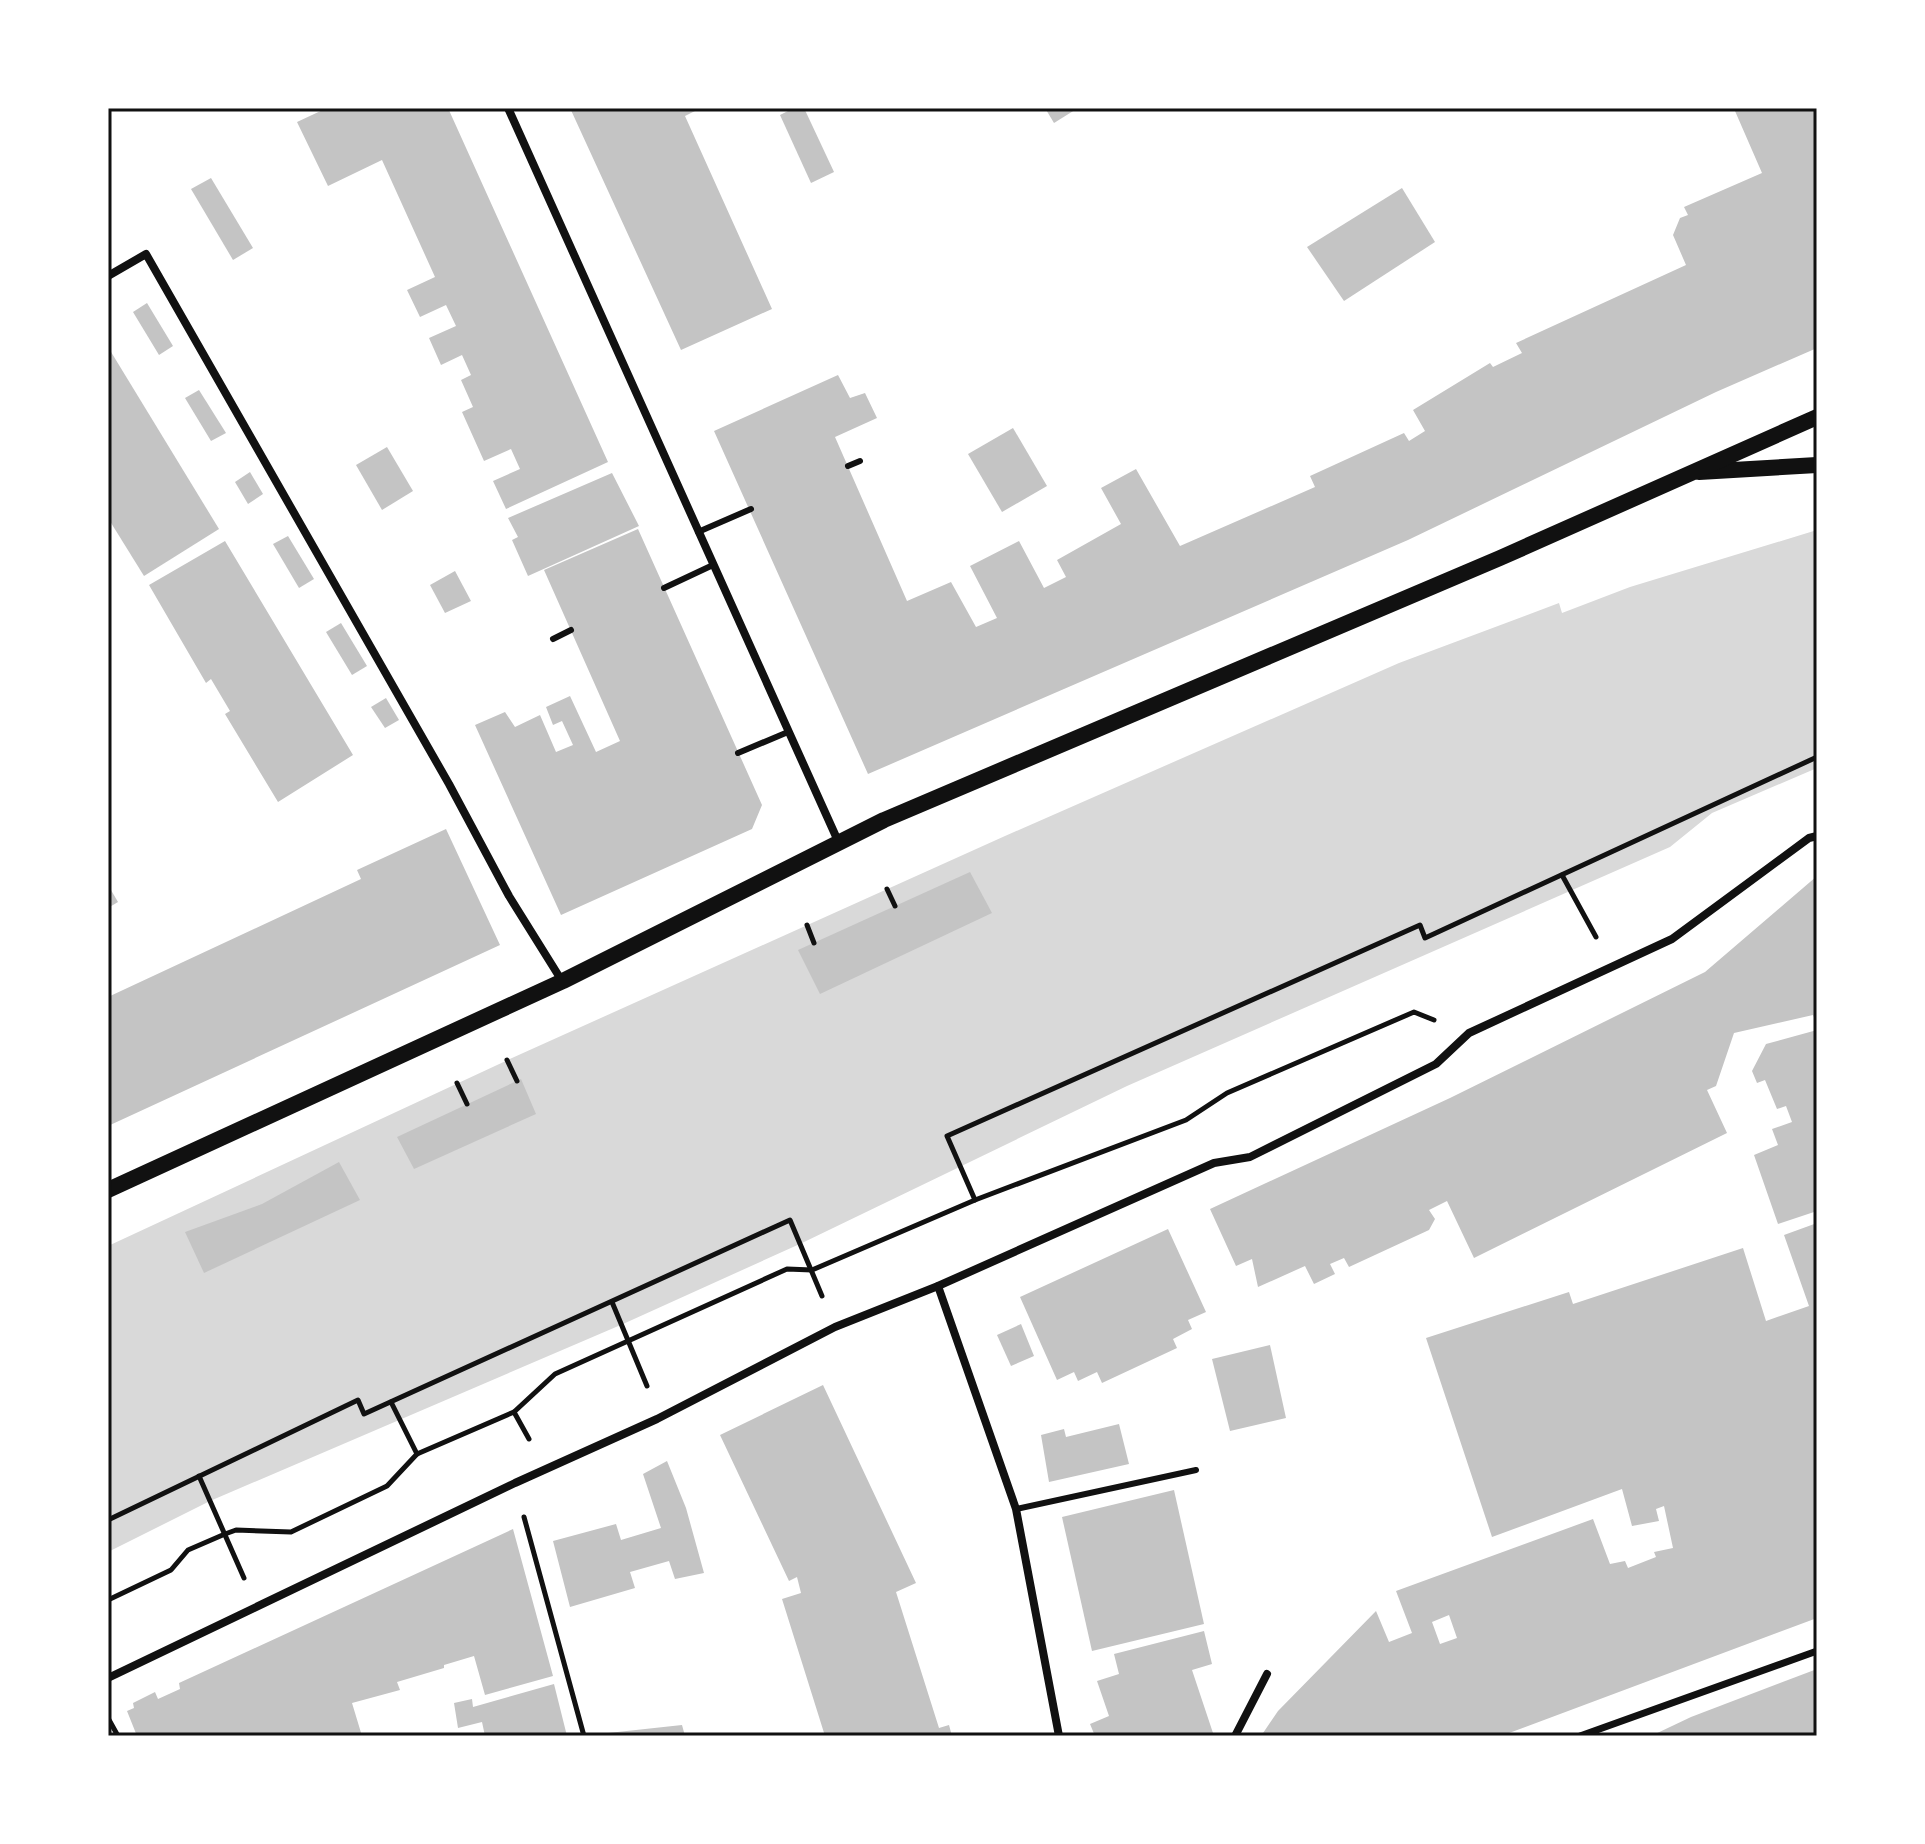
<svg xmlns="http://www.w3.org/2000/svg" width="1925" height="1844" viewBox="0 0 1925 1844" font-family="Literata,serif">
<rect width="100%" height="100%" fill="#fff"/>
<!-- water -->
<path fill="#d9d9d9" d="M 1817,530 L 1817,768 L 1712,813 L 1670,847 L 1127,1086 L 802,1243 L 623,1324 L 210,1501 L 108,1552 L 108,1246 L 512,1058 L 1005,836 L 1399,663 L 1559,603 L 1562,613 L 1630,587 Z"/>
<!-- building -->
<g fill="#c4c4c4" fill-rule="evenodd">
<path d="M 327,108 L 448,108 L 608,462 L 506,509 L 493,481 L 520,469 L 511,449 L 484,461 L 462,412 L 473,407 L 461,380 L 471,375 L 462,355 L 441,365 L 429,338 L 456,326 L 446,305 L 420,317 L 407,290 L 435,277 L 382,160 L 328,186 L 297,122 Z"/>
<path d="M 570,108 L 701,108 L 685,116 L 772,309 L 681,350 Z"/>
<path d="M 794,108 L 804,108 L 834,172 L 811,183 L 780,115 Z"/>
<path d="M 1045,108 L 1078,108 L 1054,123 Z"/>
<path d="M 1741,108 L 1817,108 L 1817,348 L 1716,392 L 1408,540 L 868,774 L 714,431 L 838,375 L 850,398 L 865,393 L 877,418 L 835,437 L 907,601 L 951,582 L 976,627 L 997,618 L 970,566 L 1019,541 L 1044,588 L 1066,577 L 1057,560 L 1121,524 L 1101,488 L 1136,469 L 1180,546 L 1315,487 L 1310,476 L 1404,433 L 1409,441 L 1425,431 L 1413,410 L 1490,363 L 1493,367 L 1522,353 L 1516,343 L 1686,265 L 1673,235 L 1680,218 L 1688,215 L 1684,207 L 1762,173 L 1735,111 Z"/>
<path d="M 211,178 L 253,248 L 233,260 L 191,189 Z"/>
<path d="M 1402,188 L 1435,242 L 1344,301 L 1307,247 Z"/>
<path d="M 147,303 L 173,346 L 159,355 L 133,312 Z"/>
<path d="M 108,347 L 219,529 L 144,576 L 108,518 Z"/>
<path d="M 199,390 L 226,433 L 211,441 L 185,398 Z"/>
<path d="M 1013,428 L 1047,486 L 1002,512 L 968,454 Z"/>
<path d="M 387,447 L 413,491 L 382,510 L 356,465 Z"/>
<path d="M 250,472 L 263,494 L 248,504 L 235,482 Z"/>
<path d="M 612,473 L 639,526 L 528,576 L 512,540 L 518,537 L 508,518 Z"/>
<path d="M 638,529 L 762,805 L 752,829 L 561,915 L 475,725 L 505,712 L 515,727 L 540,715 L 556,752 L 573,745 L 562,721 L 553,725 L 546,707 L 570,696 L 596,752 L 620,741 L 544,570 Z"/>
<path d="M 288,536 L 314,579 L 299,588 L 273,544 Z"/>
<path d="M 225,541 L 353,755 L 278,802 L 225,714 L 230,711 L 211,679 L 206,683 L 149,585 Z"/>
<path d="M 455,571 L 471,601 L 445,613 L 430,585 Z"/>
<path d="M 341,623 L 367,666 L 352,675 L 326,632 Z"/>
<path d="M 386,698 L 399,720 L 385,728 L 371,707 Z"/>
<path d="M 446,829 L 500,945 L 108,1126 L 108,997 L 361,879 L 357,870 Z"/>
<path d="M 970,872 L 992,913 L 820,994 L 798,950 Z"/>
<path d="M 1817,876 L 1817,1024 L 1813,1015 L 1734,1033 L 1716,1086 L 1707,1090 L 1727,1133 L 1474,1258 L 1447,1201 L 1429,1210 L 1435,1219 L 1429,1230 L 1349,1267 L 1344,1258 L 1330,1264 L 1335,1274 L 1314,1284 L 1305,1266 L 1258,1287 L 1252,1259 L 1236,1266 L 1210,1209 L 1450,1098 L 1705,972 Z"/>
<path d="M 108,885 L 118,902 L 108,908 Z"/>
<path d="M 1817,1030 L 1817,1211 L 1778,1224 L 1754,1155 L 1778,1145 L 1772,1129 L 1792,1122 L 1786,1106 L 1777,1109 L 1765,1080 L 1757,1083 L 1752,1071 L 1766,1044 Z"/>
<path d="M 521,1079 L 536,1114 L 414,1169 L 397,1137 Z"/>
<path d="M 339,1162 L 360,1200 L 204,1273 L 185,1232 L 262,1204 Z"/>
<path d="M 1817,1223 L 1817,1618 L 1501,1736 L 1261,1736 L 1278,1711 L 1376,1611 L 1389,1642 L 1412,1633 L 1396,1591 L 1593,1519 L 1610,1564 L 1625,1561 L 1628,1568 L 1656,1557 L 1654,1552 L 1673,1548 L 1664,1506 L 1656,1509 L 1659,1521 L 1632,1526 L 1622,1489 L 1492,1537 L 1426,1338 L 1569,1292 L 1573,1304 L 1743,1248 L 1766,1321 L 1809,1306 L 1784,1235 ZM 1449,1615 L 1457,1638 L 1440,1644 L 1432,1622 Z"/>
<path d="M 1168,1229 L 1206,1312 L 1188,1320 L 1192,1329 L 1173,1339 L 1177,1348 L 1102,1383 L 1097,1372 L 1078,1381 L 1074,1372 L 1057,1380 L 1020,1297 Z"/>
<path d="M 1021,1324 L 1034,1356 L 1011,1366 L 997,1335 Z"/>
<path d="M 1270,1345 L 1286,1418 L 1230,1431 L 1212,1359 Z"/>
<path d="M 823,1385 L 916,1583 L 896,1592 L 939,1728 L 949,1725 L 952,1736 L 825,1736 L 782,1599 L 801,1593 L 797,1577 L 789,1581 L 720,1435 Z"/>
<path d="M 1119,1424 L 1129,1464 L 1049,1482 L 1041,1435 L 1064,1429 L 1066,1437 Z"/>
<path d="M 667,1461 L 686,1508 L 704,1573 L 675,1579 L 669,1561 L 630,1572 L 635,1588 L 570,1607 L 553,1541 L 616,1524 L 621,1540 L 661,1528 L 643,1474 Z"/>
<path d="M 1174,1490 L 1204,1624 L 1092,1651 L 1062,1517 Z"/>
<path d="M 513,1529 L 553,1676 L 485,1695 L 474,1656 L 444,1665 L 444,1668 L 397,1682 L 400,1690 L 352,1703 L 362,1736 L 137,1736 L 127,1711 L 134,1708 L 133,1703 L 155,1692 L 158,1699 L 180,1689 L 179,1683 Z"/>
<path d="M 1204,1631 L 1212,1664 L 1192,1670 L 1214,1736 L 1095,1736 L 1090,1724 L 1109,1716 L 1097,1681 L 1119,1674 L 1114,1654 Z"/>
<path d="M 1817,1669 L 1817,1736 L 1651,1736 L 1691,1717 Z"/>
<path d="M 554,1684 L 567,1736 L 485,1736 L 482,1722 L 458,1728 L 454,1703 L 472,1699 L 473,1707 Z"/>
<path d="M 682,1725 L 685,1736 L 599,1736 L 599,1734 Z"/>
</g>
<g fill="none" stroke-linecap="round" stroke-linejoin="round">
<!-- path -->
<g stroke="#111" stroke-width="5">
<path d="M 1562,875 L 1596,937"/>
<path d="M 887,889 L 895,906"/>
<path d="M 807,925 L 814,943"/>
<path d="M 507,1060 L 517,1081"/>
<path d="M 457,1083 L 467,1104"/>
<path d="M 975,1200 L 947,1136 L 1420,925 L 1425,938 L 1817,757"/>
<path d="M 612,1302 L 647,1386"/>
<path d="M 391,1402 L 417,1454"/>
<path d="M 514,1412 L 529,1439"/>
<path d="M 199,1476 L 244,1578"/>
<path d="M 524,1517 L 584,1736"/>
<path d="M 108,1520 L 358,1400 L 364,1414 L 790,1220 L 822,1296"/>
<path d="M 108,1600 L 171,1570 L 188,1550 L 225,1534 L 236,1530 L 291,1532 L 387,1486 L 417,1454 L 514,1412 L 555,1374 L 787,1269 L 812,1270 L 975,1200 L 1186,1120 L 1227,1093 L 1414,1012 L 1434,1020"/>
<path d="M 108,1718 L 118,1736"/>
</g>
<!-- service -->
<g stroke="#111" stroke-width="6">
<path d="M 848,466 L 860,461"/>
<path d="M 698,532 L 751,509"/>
<path d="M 664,588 L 713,565"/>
<path d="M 553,639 L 571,630"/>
<path d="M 738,753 L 788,732"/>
<path d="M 1016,1509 L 1196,1470"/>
</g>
<!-- pedestrian -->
<path stroke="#111" stroke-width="7" d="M 1580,1736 L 1817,1651"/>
<!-- minor -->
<g stroke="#111" stroke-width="8">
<path d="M 508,108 L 838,841"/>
<path d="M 108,276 L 146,254 L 449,784 L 509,896 L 562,981"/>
<path d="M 938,1286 L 1016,1509 L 1059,1736"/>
<path d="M 108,1678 L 515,1483 L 657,1419 L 835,1327 L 938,1286 L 1214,1163 L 1250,1157 L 1436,1064 L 1469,1033 L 1672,939 L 1809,838 L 1817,836"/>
<path d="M 1235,1736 L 1267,1674"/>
</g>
<!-- secondary -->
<g stroke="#111" stroke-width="16">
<path d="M 1699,472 L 1817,465"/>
<path d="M 108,1190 L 563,981 L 884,820 L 1500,558 L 1817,417"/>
</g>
</g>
<!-- border -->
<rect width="1925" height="1844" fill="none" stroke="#ffffff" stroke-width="220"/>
<rect x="110" y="110" width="1705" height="1624" fill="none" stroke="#111" stroke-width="3"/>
</svg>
